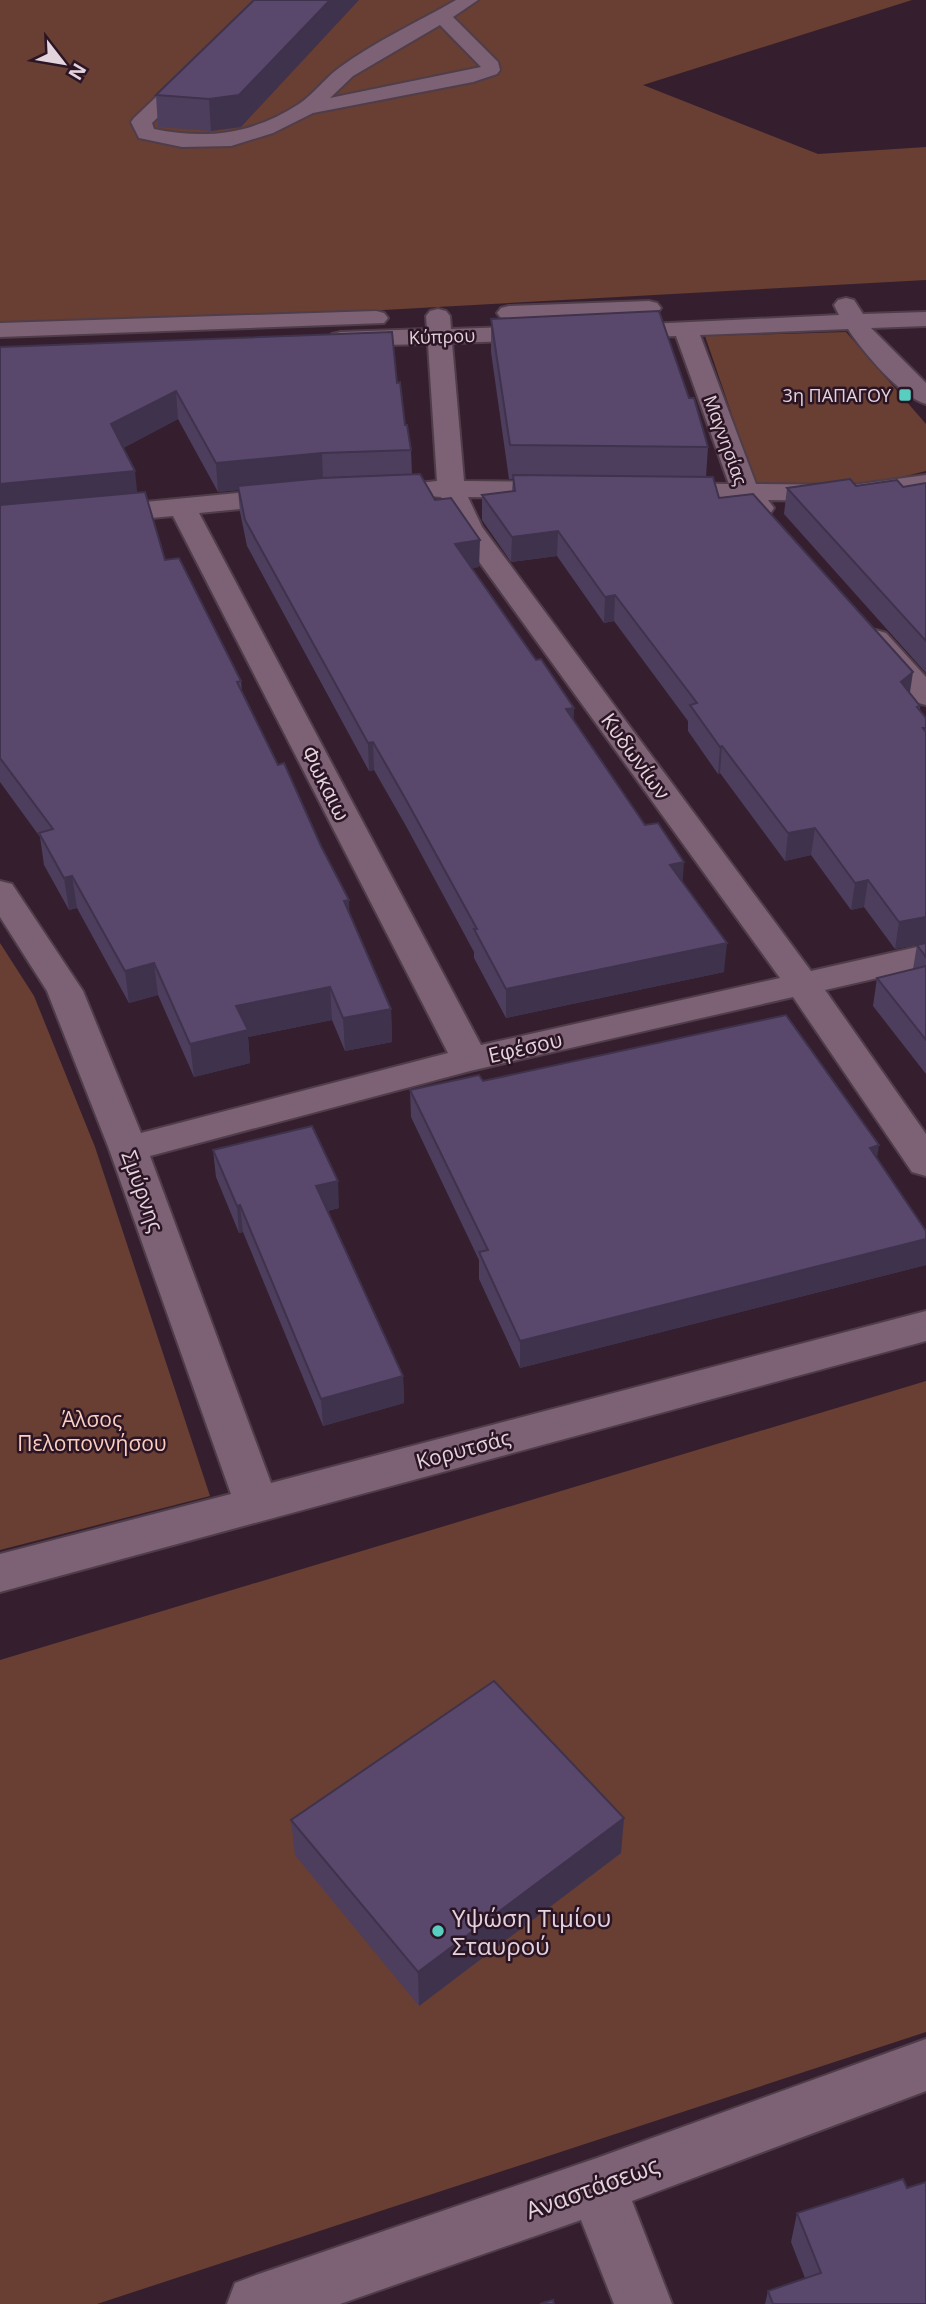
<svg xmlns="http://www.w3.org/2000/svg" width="926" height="2304" viewBox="0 0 926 2304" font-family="'Open Sans',sans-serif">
<rect width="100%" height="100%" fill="#351f2f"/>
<!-- forest -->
<g fill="#683f32">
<path d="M 0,0 L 912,0 L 643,85 L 818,154 L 926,147 L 926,280 L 347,312 L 0,324 Z"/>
<path d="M 846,332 L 926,424 L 926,471 L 865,486 L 757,488 L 705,336 Z"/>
<path d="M 0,943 L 34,996 L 95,1147 L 210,1496 L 0,1550 Z"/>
<path d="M 926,1381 L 926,2032 L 97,2304 L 0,2304 L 0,1660 Z"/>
</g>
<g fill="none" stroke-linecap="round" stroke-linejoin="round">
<!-- minor casing -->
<g stroke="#503d4a" stroke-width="4">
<g id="minor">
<path d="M 258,0 L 277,0 L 152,123 L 154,129 C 207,140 253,134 299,104 C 314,94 325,78 339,68 C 374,42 418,22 456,0 L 478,0 L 453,17 L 498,62 L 500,70 L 497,74 L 473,82 L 313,113 L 273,133 L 231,146 L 182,147 L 139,138 L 131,122 L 134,118 ZM 440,25 L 481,67 L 330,98 L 353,76 Z"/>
<path d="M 846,298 L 854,300 L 863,314 L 926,312 L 926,326 L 871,328 L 926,383 L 926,404 C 901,397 862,351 848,329 L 700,335 L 756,484 L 853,485 L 926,475 L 926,491 L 853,501 L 768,500 L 774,508 L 770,514 C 754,518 748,511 738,500 L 656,497 L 652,491 L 656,485 L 665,483 L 729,484 L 676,336 L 614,338 L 606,336 L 602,331 L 606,326 L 839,315 L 834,305 L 838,300 Z"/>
<path d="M 649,301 L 657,303 L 661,308 L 657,313 L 509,320 L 501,318 L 497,313 L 501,308 L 509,306 Z"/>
<path d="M 438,309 L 446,311 L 450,316 L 451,329 L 544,326 L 553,328 L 556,333 L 553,338 L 544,340 L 452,343 L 464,481 L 563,482 L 572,484 L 576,490 L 572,496 L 563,498 L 468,497 L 482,527 L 811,971 L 926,945 L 926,967 L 825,990 L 926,1134 L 926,1176 L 912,1172 L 793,997 L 470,1071 L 150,1156 L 271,1483 L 926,1311 L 926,1341 L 0,1592 L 0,1554 L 231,1494 L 109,1149 L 47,991 L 0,917 L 0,881 L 12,884 L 83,991 L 141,1133 L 448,1053 L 173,516 L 0,532 L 0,516 L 291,488 L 301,490 L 304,496 L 301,502 L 291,504 L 199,513 L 481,1045 L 780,978 L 459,534 L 441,497 L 419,495 L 415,489 L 419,483 L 437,481 L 428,344 L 341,346 L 332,344 L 329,339 L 332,334 L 341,332 L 427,329 L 426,316 L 430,311 Z"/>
<path d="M 376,311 L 384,313 L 388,318 L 384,323 L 0,337 L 0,323 Z"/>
<path d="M 876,630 L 886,633 L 926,677 L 926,705 L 915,702 L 861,639 L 866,633 Z"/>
<path d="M 926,2039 L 926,2091 L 632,2201 L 672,2304 L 614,2304 L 581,2220 L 340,2304 L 227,2304 L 235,2283 L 256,2275 L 597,2158 Z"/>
</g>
</g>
<!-- minor -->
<use href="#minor" fill="#7d6275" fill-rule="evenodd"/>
</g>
<!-- wall -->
<g fill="#4d3e5d">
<path d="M 254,0 L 241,127 L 211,131 L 158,127 L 156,95 Z"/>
<path d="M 491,319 L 689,398 L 708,447 L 706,477 L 719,498 L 910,693 L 920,706 L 920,710 L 926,718 L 926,1074 L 873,1006 L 877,978 L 913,969 L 917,945 L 895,949 L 864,907 L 851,910 L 811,855 L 785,861 L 720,773 L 718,774 L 688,731 L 688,721 L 614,621 L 604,623 L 557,556 L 511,562 L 482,520 L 482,495 L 512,491 L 513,479 L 509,479 L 491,352 Z"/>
<path d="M 0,347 L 397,383 L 405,425 L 411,450 L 412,475 L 435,500 L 479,567 L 471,568 L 536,660 L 574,708 L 573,719 L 682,882 L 724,972 L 506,1018 L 474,958 L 474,952 L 406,826 L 374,770 L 369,771 L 247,546 L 240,512 L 238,490 L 218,492 L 178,419 L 123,448 L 137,492 L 165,560 L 241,681 L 242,691 L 278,765 L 349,900 L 349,913 L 391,1009 L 392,1042 L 345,1051 L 332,1020 L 248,1037 L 250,1063 L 194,1077 L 158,995 L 129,1003 L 77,908 L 69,910 L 44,865 L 40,837 L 0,782 Z"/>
<path d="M 926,483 L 926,673 L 784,514 L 787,488 L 856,486 L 903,487 Z"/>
<path d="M 483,1081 L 877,1159 L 926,1265 L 520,1368 L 479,1279 L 479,1260 L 411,1117 L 410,1090 Z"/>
<path d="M 213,1150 L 339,1208 L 328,1211 L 403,1376 L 404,1403 L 323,1426 L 243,1232 L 239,1233 L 216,1177 Z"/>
<path d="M 291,1820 L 621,1853 L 419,2006 L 295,1855 Z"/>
<path d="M 797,2213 L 926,2304 L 765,2304 L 768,2291 L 805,2278 L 791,2242 Z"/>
</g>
<!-- shaded-wall -->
<g fill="#3f324c">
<path d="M 330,0 L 359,0 L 241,127 L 211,131 L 209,99 Z"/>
<path d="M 176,391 L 178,419 L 114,453 L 111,424 Z"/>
<path d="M 322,453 L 323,482 L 238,486 L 238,490 L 218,492 L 216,463 Z"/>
<path d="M 135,471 L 138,500 L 0,513 L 0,484 Z"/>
<path d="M 558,531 L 557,556 L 511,562 L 512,537 Z"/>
<path d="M 480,540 L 479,567 L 455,570 L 455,544 Z"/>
<path d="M 615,595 L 614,621 L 604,623 L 605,597 Z"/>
<path d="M 913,672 L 909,699 L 901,682 Z"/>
<path d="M 574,708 L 573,736 L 566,709 Z"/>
<path d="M 373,742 L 374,770 L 369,771 L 368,743 Z"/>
<path d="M 722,746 L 720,773 L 718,774 L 720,747 Z"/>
<path d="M 815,828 L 811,855 L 785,861 L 788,833 Z"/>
<path d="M 684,862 L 682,891 L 670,865 Z"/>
<path d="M 72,876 L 77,908 L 69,910 L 64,878 Z"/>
<path d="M 868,880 L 864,907 L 851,910 L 855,883 Z"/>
<path d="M 349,900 L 350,933 L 344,901 Z"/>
<path d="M 926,917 L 926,943 L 895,949 L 899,922 Z"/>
<path d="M 727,943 L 724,972 L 506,1018 L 506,989 Z"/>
<path d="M 154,963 L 158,995 L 129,1003 L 125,971 Z"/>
<path d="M 330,987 L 332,1020 L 248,1037 L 250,1063 L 194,1077 L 190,1044 L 236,1006 Z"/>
<path d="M 391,1009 L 392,1042 L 345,1051 L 343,1018 Z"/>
<path d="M 879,1145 L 875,1172 L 870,1148 Z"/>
<path d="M 338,1181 L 339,1208 L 318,1213 L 316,1186 Z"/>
<path d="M 240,1205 L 243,1232 L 239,1233 L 237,1206 Z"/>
<path d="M 926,1239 L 926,1265 L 520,1368 L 520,1341 Z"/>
<path d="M 403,1376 L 404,1403 L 323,1426 L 321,1399 Z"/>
<path d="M 624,1818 L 621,1853 L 419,2006 L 418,1972 Z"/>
</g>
<!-- building -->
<g fill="#5a486c" stroke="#3f324c" stroke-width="2">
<path d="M 254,0 L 330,0 L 239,95 L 209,99 L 156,95 Z"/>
<path d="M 659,311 L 689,398 L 694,398 L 708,447 L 510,445 L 491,319 Z"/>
<path d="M 392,332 L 397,383 L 400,382 L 405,425 L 407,425 L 411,450 L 322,453 L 216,463 L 176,391 L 111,424 L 135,471 L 0,484 L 0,347 Z"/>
<path d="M 420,474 L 435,500 L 451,498 L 480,540 L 455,544 L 536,660 L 541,659 L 574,708 L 566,709 L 645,825 L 658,823 L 684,862 L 670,865 L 727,943 L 506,989 L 474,929 L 477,929 L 405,798 L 373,742 L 368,743 L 245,520 L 238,486 L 322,478 Z"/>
<path d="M 513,475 L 713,477 L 719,498 L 753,494 L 913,672 L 901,682 L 920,706 L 917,707 L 926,718 L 926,728 L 923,728 L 926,732 L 926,917 L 899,922 L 868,880 L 855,883 L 815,828 L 788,833 L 722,746 L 720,747 L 690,705 L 697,703 L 615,595 L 605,597 L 558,531 L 512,537 L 482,495 L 515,491 Z"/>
<path d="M 850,479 L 856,486 L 897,480 L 903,487 L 926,483 L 926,641 L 787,488 Z"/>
<path d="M 145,492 L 165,560 L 179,558 L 241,681 L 237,682 L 278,765 L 284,763 L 321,846 L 349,900 L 344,901 L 391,1009 L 343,1018 L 330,987 L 236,1006 L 248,1030 L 190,1044 L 154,963 L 125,971 L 72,876 L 64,878 L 39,833 L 53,829 L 0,758 L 0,505 Z"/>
<path d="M 926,943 L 926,957 L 917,945 Z"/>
<path d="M 926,966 L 926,1040 L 877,978 Z"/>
<path d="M 786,1015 L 879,1145 L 870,1148 L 926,1231 L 926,1239 L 520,1341 L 479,1252 L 488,1250 L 410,1090 L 479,1075 L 483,1081 Z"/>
<path d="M 312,1126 L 338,1181 L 316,1186 L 403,1376 L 321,1399 L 240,1205 L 237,1206 L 213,1150 Z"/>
<path d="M 494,1681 L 624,1818 L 418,1972 L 291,1820 Z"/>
<path d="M 903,2179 L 907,2188 L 926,2182 L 926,2304 L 773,2304 L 768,2291 L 821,2273 L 797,2213 Z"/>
<path d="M 553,2300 L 554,2304 L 540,2304 Z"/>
</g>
<!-- markers -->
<g fill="#58cec0" stroke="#2b1525" stroke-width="2.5">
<rect x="898" y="388" width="14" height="14" rx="3.5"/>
<circle cx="438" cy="1931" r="7"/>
</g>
<g text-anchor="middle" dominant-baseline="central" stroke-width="5" stroke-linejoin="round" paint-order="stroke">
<!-- far-street labels -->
<g font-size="18" fill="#e3d3dd" stroke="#2b1525">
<text transform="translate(442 336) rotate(-2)">Κύπρου</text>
<text transform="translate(726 440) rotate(70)">Μαγνησίας</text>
</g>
<!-- far-poi labels -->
<g font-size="18" fill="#e3d3dd" stroke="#2b1525" text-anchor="end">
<text x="891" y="395">3η ΠΑΠΑΓΟΥ</text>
</g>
<!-- street labels -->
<g font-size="21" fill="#e3d3dd" stroke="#2b1525">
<text transform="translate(636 756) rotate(54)">Κυδωνίων</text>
<text transform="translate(326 783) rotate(63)">Φωκαιω</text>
<text transform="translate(525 1047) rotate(-13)">Εφέσου</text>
<text transform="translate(143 1191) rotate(70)">Σμύρνης</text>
<text transform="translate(463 1449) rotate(-15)">Κορυτσάς</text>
</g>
<!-- park labels -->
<g font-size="21" fill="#fbcebf" stroke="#2b1525">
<text x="92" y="1419">Άλσος<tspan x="92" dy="24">Πελοποννήσου</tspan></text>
</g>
<!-- near-poi labels -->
<g font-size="24" fill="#e3d3dd" stroke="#2b1525" text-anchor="start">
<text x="452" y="1917">Υψώση Τιμίου<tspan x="452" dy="28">Σταυρού</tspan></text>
</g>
<!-- near-street labels -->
<g font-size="24" fill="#e3d3dd" stroke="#2b1525">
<text transform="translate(592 2187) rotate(-20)">Αναστάσεως</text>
</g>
</g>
<!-- north arrow -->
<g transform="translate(63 63) rotate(121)" stroke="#2b1525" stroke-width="5" paint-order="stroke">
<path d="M0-5L12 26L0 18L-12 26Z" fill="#e3d3dd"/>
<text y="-10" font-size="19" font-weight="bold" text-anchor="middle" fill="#e3d3dd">N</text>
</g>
</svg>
